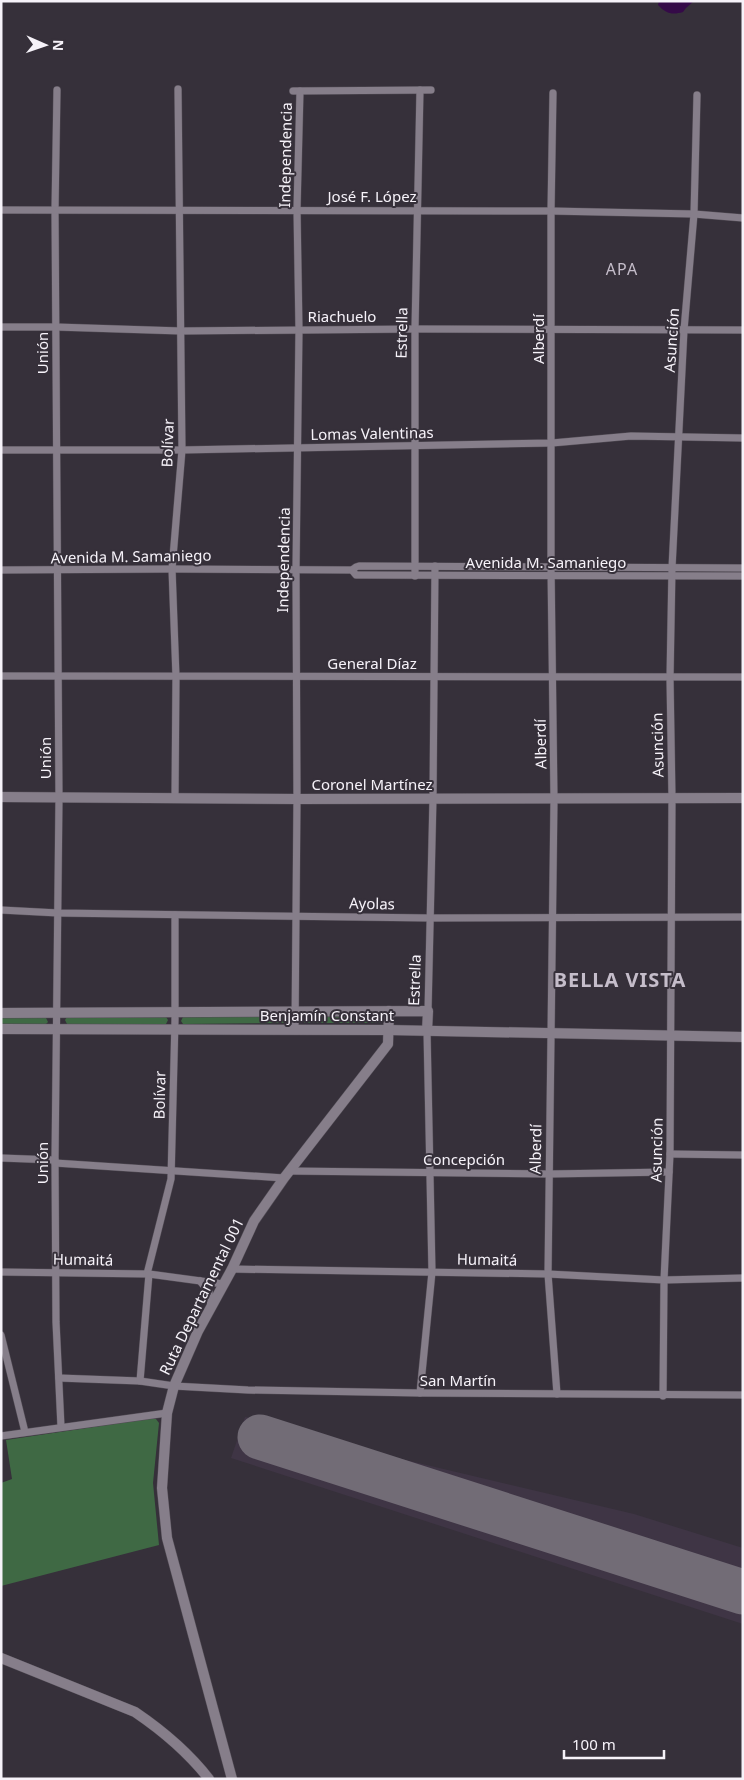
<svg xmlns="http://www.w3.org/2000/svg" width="744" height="1780" viewBox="0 0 744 1780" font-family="'Noto Sans',sans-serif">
<rect width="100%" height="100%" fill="#36303a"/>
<!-- built -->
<path fill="#3f3545" d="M 245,1417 L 269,1420 L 372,1452 L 634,1514 L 743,1548 L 743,1624 L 231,1458 Z"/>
<!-- green -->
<g fill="#3f6944">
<path d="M 67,1017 L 166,1017 L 168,1020 L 166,1024 L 67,1024 L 65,1020 Z"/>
<path d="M 183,1017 L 286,1017 L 288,1021 L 286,1023 L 183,1024 L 181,1021 Z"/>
<path d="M 305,1017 L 379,1017 L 382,1021 L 379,1023 L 305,1023 L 302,1021 Z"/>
<path d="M 1,1018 L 46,1018 L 48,1022 L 46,1024 L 1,1024 Z"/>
<path d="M 147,1419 L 156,1419 L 159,1423 L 153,1483 L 159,1545 L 1,1586 L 1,1483 L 12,1479 L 6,1440 Z"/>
</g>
<!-- water -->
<path fill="#350a48" d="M 659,1 L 694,1 L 686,8 L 683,12 C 673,15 666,14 658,5 Z"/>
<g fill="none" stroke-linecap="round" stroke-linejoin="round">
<!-- runway -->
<path stroke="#726c76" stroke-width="45" d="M 260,1437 L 743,1592"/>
<!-- street casing -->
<g stroke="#524c55" stroke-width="8">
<g id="street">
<path d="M 57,90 L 55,210 L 59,798 L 55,1160 L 56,1322 L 61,1427"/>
<path d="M 293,91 L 431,90"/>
<path d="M 553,93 L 551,211 L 551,567 L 554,799 L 548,1274 L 557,1394"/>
<path d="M 1,210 L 551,211 L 694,214 L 743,218"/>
<path d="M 1,327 L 56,327 L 181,331 L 415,329 L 743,330"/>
<path d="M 1,450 L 182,450 L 552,443 L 631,436 L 743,438"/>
<path d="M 1,570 L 172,569 L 352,570 L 356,567 L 359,566 L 743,568"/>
<path d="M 352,570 L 356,575 L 359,575 L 743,576"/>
<path d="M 415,576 L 415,329 L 420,90"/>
<path d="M 1,676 L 743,677"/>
<path d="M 175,798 L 176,677 L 172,569 L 182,450 L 178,89"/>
<path d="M 1,910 L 58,913 L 431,918 L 743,917"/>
<path d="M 428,1011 L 433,798 L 435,566"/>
<path d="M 295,1030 L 297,799 L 296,569 L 299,330 L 297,209 L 300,91"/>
<path d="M 670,1154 L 743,1155"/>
<path d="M 1,1158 L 55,1160"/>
<path d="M 55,1163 L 284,1178"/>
<path d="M 289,1171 L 549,1174 L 669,1172"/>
<path d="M 232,1269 L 548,1274 L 664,1280 L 743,1278"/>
<path d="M 1,1272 L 149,1274 L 223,1284"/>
<path d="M 147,1274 L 171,1179 L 175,1020 L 175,915"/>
<path d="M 200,1281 L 209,1292 L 211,1306"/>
<path d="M 1,1335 L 25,1432"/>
<path d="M 59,1378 L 140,1381 L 174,1386 L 248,1390 L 420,1393 L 743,1395"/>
<path d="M 140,1381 L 149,1274"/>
<path d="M 420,1393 L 432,1272 L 427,1031"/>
<path d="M 663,1396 L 664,1280 L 670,1154 L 672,798 L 670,678 L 672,568 L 684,330 L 694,214 L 697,95"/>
<path d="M 1,1436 L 167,1413"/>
</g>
</g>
<!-- secondary casing -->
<g stroke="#524c55" stroke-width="11">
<g id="secondary">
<path d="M 1,797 L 297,799 L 743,798"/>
<path d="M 1,1013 L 428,1011 L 427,1031"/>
<path d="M 1,1029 L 388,1030 L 743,1037"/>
<path d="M 1,1658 L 135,1712 C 163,1731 188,1752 209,1779"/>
<path d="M 232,1779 L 167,1538 L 162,1488 L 167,1413 L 174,1386 L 198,1331 L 232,1269 L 254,1221 L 284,1178 L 388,1044 L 389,1011"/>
</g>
</g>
<!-- street -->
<use href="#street" stroke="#867e8a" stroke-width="7"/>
<!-- secondary -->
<use href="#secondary" stroke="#867e8a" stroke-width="10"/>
</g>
<g text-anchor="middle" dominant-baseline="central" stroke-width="4" stroke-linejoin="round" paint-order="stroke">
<!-- street labels -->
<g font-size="15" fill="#f6f2f9" stroke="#36303a">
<text transform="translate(285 155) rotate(-89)">Independencia</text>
<text x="372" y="196">José F. López</text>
<text x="342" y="316">Riachuelo</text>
<text transform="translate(401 333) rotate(-89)">Estrella</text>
<text transform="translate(538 339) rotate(-90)">Alberdí</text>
<text transform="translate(671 340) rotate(-86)">Asunción</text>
<text transform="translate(42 353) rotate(-90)">Unión</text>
<text transform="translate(372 433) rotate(-1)">Lomas Valentinas</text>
<text transform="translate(167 443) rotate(-88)">Bolívar</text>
<text transform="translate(131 556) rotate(-1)">Avenida M. Samaniego</text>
<text transform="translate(283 560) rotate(-89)">Independencia</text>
<text x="546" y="562">Avenida M. Samaniego</text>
<text x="372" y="663">General Díaz</text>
<text transform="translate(540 744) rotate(-91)">Alberdí</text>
<text transform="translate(657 745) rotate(-91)">Asunción</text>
<text transform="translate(45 758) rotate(-90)">Unión</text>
<text x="372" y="784">Coronel Martínez</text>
<text transform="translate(372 903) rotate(1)">Ayolas</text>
<text transform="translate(414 980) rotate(-88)">Estrella</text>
<text x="327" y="1015">Benjamín Constant</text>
<text transform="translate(159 1095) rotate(-89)">Bolívar</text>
<text transform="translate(535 1149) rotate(-89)">Alberdí</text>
<text transform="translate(656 1150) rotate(-89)">Asunción</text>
<text x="464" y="1159">Concepción</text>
<text transform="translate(42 1163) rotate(-90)">Unión</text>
<text transform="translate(83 1259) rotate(1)">Humaitá</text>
<text transform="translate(487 1259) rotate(1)">Humaitá</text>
<text transform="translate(201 1296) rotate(-64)">Ruta Departamental 001</text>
<text x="458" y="1380">San Martín</text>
</g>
<!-- neighbourhood labels -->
<g font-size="16" letter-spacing="1" fill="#c5bdca" stroke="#36303a">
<text x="622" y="269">APA</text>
</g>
<!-- district labels -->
<g font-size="20" font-weight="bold" letter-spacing="1" fill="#c5bdca" stroke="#36303a">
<text x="620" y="979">BELLA VISTA</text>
</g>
</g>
<!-- border -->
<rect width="744" height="1780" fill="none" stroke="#f6f2f9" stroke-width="5"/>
<!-- north arrow -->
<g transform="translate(45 45) rotate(92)" stroke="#36303a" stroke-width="4" paint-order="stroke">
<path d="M0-4L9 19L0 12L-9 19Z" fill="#f6f2f9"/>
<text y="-8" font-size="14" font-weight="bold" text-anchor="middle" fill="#f6f2f9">N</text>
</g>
<!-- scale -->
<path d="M564 1750v8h100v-8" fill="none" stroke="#f6f2f9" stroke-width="2.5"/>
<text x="572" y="1750" font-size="15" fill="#f6f2f9" stroke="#36303a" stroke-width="4" paint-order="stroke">100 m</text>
</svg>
